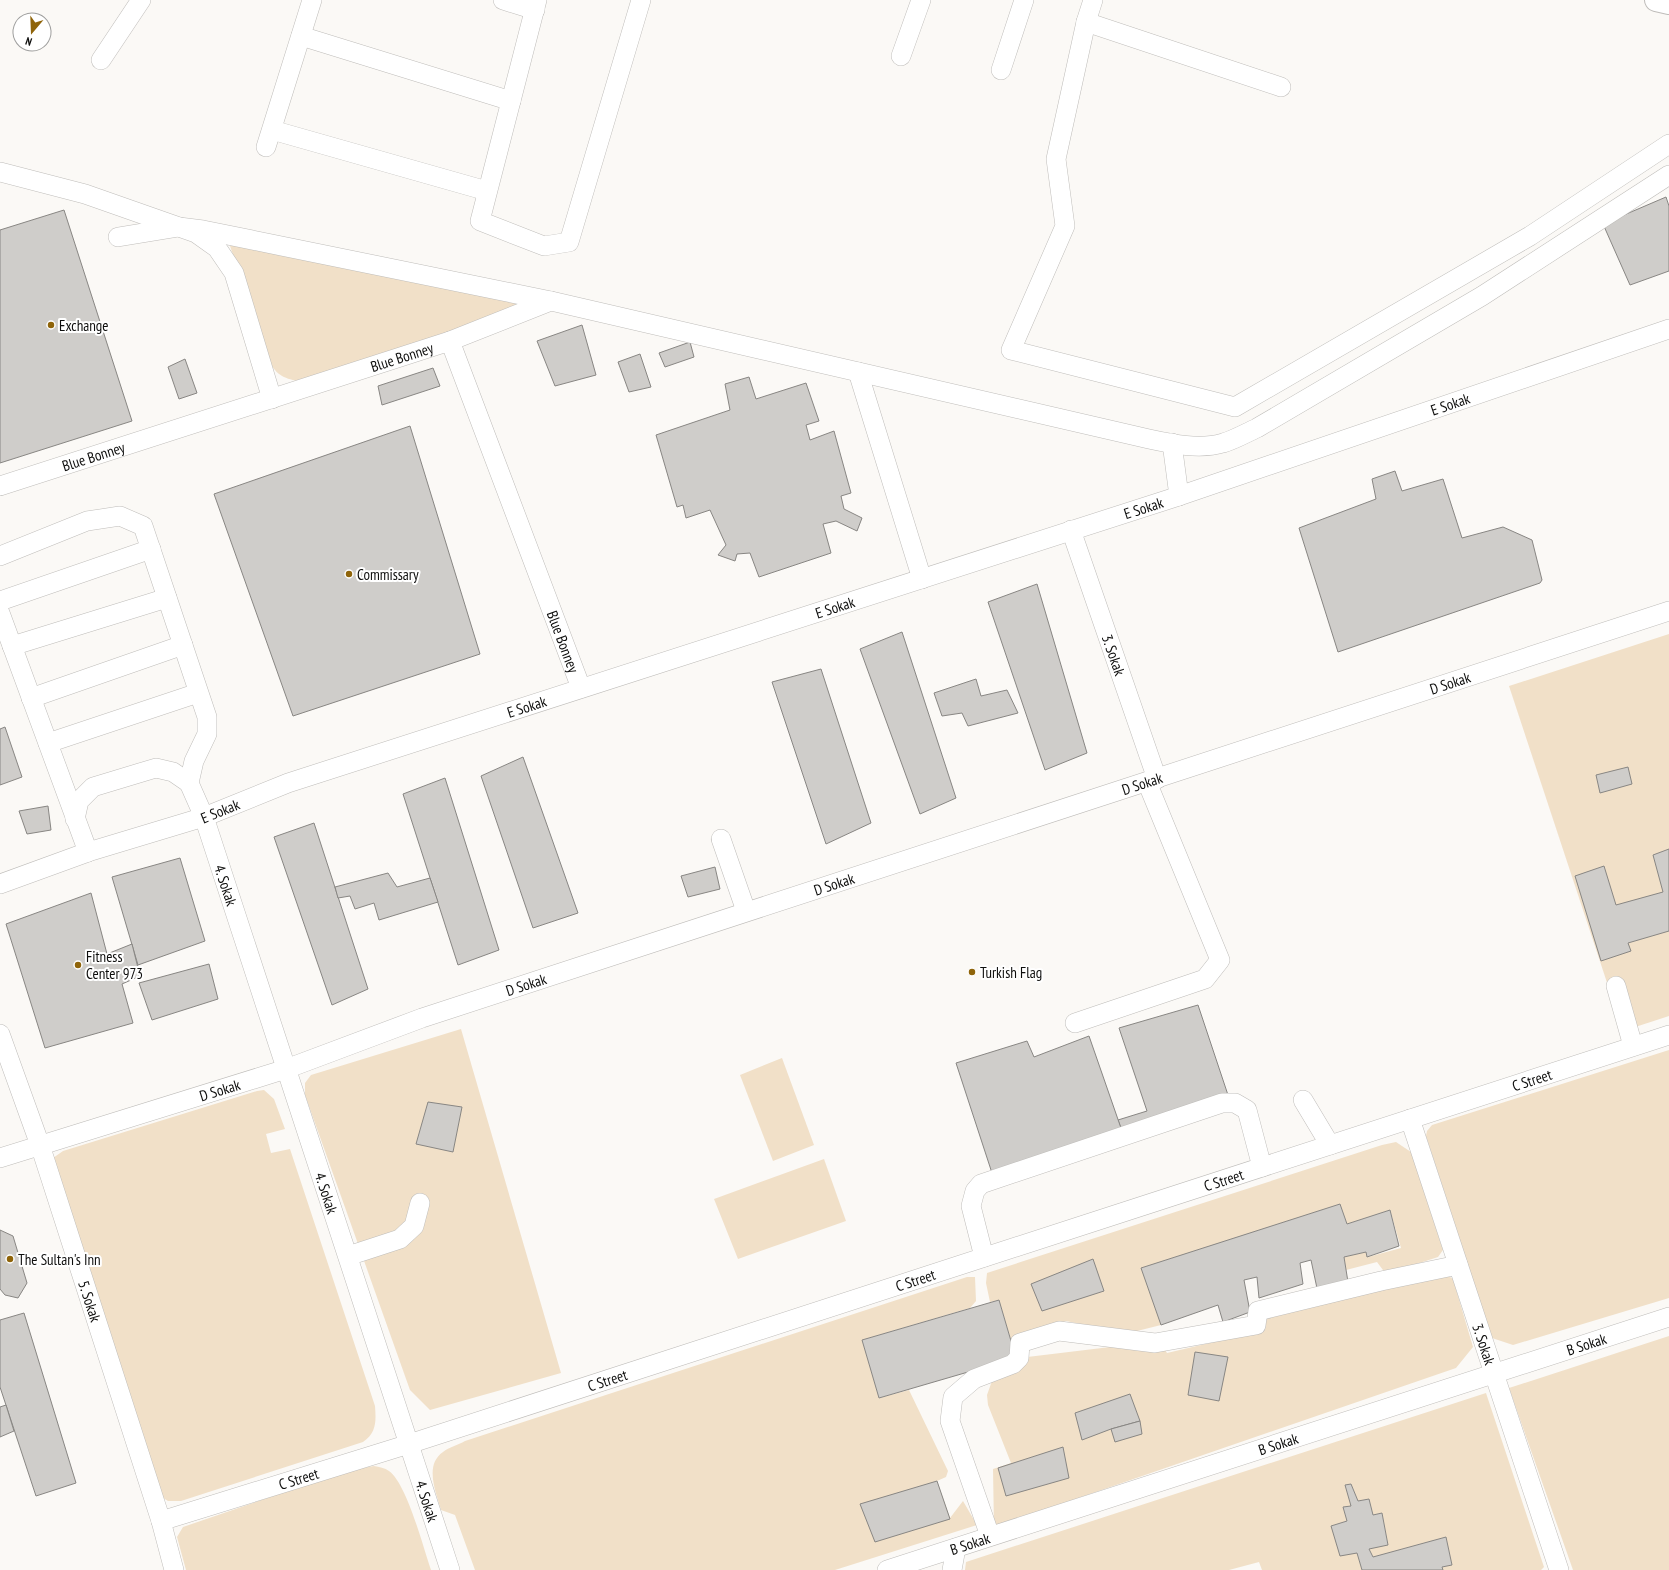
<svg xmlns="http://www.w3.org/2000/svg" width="1669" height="1570" viewBox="0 0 1669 1570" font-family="'PT Sans Narrow',sans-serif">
<rect width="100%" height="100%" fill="#fbf9f6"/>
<!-- green -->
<g fill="#f1e0c8">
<path d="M 229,243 L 538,302 L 304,382 C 287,379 279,378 270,363 Z"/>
<path d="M 1669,634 L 1669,1016 L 1623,1031 L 1509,686 Z"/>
<path d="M 461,1029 L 561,1373 L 430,1410 L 410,1390 L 305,1095 L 305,1083 L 311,1075 Z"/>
<path d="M 1669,1050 L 1669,1298 L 1513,1345 L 1492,1338 L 1426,1136 L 1427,1131 L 1432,1125 Z"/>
<path d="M 782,1058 L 814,1145 L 773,1161 L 740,1075 Z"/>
<path d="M 264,1090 L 274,1099 L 285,1129 L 266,1134 L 271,1153 L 290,1149 L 375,1406 C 376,1420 377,1433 363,1442 L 181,1501 L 168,1501 L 160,1496 L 53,1158 L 63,1151 L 257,1091 Z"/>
<path d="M 1396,1142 L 1411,1152 L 1443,1250 L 1438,1257 L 1386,1274 L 1377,1262 L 1346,1270 L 1344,1257 L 1366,1252 L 1368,1257 L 1401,1248 L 1390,1210 L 1347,1224 L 1340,1204 L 1142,1268 L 1161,1325 L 1133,1332 L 1100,1328 L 1066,1321 L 1011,1340 L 999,1300 L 990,1302 L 986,1283 L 987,1273 L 1382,1145 Z"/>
<path d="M 824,1159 L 846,1221 L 738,1259 L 714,1199 Z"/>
<path d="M 1447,1275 L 1453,1279 L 1473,1347 L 1456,1368 L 994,1527 L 993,1469 L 1011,1463 L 988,1405 L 987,1395 L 993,1378 L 1019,1358 L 1160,1341 L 1167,1353 L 1265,1330 L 1267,1315 Z"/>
<path d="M 967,1277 L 975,1277 L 976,1301 L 970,1308 L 862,1340 L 879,1398 L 909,1390 L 948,1471 L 946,1477 L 937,1481 L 950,1518 L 963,1501 L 977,1525 L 835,1570 L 475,1570 L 455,1515 L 441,1510 C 436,1492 424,1465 443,1452 C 449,1447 458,1445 465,1441 Z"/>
<path d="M 1669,1336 L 1669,1570 L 1573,1570 L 1509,1388 Z"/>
<path d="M 1486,1393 L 1544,1567 L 1541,1570 L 1443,1570 L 1442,1567 L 1452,1565 L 1446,1537 L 1373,1557 L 1369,1549 L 1388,1544 L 1382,1513 L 1373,1515 L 1369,1499 L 1358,1501 L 1351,1484 L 1345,1485 L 1351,1506 L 1343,1507 L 1347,1521 L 1331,1526 L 1357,1553 L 1362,1570 L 1262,1570 L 1259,1562 L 1229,1570 L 965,1570 L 966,1562 Z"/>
<path d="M 374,1466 C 379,1467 385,1468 389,1471 C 407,1484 423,1547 431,1570 L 186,1570 L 177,1537 L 183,1527 L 346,1471 Z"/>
</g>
<!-- building -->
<g fill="#cfcdca" stroke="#888683">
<path d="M 1666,197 L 1669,206 L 1669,271 L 1630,285 L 1603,224 Z"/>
<path d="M 64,210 L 132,421 L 0,463 L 0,230 Z"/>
<path d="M 582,325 L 596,375 L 555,386 L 537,341 Z"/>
<path d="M 690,342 L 694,357 L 665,367 L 659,353 Z"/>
<path d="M 640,354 L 651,387 L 629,392 L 618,362 Z"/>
<path d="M 185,359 L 197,393 L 179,399 L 168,367 Z"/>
<path d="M 433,368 L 440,386 L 382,405 L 378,386 Z"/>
<path d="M 749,377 L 756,399 L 806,383 L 819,421 L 806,425 L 810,440 L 834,431 L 851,493 L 841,496 L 844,509 L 862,518 L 857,531 L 836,521 L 823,524 L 831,553 L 759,577 L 750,553 L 737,554 L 735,561 L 718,555 L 726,545 L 710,510 L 686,518 L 683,505 L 677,507 L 656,435 L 730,410 L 725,384 Z"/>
<path d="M 410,426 L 480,654 L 293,716 L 214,494 Z"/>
<path d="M 1395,471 L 1402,491 L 1443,479 L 1462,538 L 1503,527 L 1532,540 L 1542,580 L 1540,583 L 1338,652 L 1299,528 L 1376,499 L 1372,479 Z"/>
<path d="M 1037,584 L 1087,753 L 1045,770 L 988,602 Z"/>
<path d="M 902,632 L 956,798 L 920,814 L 860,649 Z"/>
<path d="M 821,669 L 871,823 L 826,844 L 772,682 Z"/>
<path d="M 976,679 L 981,696 L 1007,690 L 1018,713 L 968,726 L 962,713 L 942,716 L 934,693 Z"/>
<path d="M 5,727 L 22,777 L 0,785 L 0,729 Z"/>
<path d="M 523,757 L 578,913 L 533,928 L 481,776 Z"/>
<path d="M 1628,767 L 1632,784 L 1600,793 L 1596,775 Z"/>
<path d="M 445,778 L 499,950 L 458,965 L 403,794 Z"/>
<path d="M 48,806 L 51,830 L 27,834 L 19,811 Z"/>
<path d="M 314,823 L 368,989 L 332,1005 L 274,837 Z"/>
<path d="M 1669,849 L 1669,931 L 1628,943 L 1631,951 L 1601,961 L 1575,876 L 1604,866 L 1616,905 L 1663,892 L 1653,855 Z"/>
<path d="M 180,858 L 205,941 L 138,965 L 112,877 Z"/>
<path d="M 715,867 L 720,889 L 688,897 L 681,876 Z"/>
<path d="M 388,873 L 397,887 L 430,878 L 438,902 L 379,920 L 374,903 L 355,909 L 350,896 L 338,898 L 335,887 Z"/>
<path d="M 91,893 L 107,954 L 132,944 L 140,976 L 122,984 L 133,1023 L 45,1048 L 6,924 Z"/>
<path d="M 209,964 L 218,999 L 152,1020 L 139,983 Z"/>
<path d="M 1198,1005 L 1228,1095 L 1122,1131 L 1118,1120 L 1147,1111 L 1119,1028 Z"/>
<path d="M 1089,1036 L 1122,1131 L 992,1173 L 956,1063 L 1027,1041 L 1034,1057 Z"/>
<path d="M 428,1102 L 462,1107 L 453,1152 L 416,1144 Z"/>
<path d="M 1340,1204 L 1347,1224 L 1390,1210 L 1399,1246 L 1367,1257 L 1366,1252 L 1344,1257 L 1348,1282 L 1318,1293 L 1311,1260 L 1300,1263 L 1303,1284 L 1259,1298 L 1257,1277 L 1244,1280 L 1250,1312 L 1223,1322 L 1218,1305 L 1161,1325 L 1141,1268 Z"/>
<path d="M 0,1230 L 13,1236 L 27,1283 L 18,1298 L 5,1295 L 0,1289 Z"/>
<path d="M 1093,1259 L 1104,1291 L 1042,1311 L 1031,1284 Z"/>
<path d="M 999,1300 L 1016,1358 L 879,1398 L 862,1340 Z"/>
<path d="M 24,1313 L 76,1483 L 36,1496 L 0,1387 L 0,1320 Z"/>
<path d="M 1195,1352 L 1228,1357 L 1219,1401 L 1188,1395 Z"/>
<path d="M 1130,1394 L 1140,1421 L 1111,1429 L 1082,1440 L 1075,1413 Z"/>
<path d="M 6,1405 L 14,1431 L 0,1437 L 0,1407 Z"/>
<path d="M 1140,1421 L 1142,1434 L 1115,1442 L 1111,1429 Z"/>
<path d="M 1063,1447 L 1069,1478 L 1006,1496 L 998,1468 Z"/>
<path d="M 937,1481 L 950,1519 L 875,1542 L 860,1504 Z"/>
<path d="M 1351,1484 L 1358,1501 L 1369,1499 L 1373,1515 L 1382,1513 L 1388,1545 L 1369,1549 L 1373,1557 L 1446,1537 L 1452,1565 L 1442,1567 L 1443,1570 L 1362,1570 L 1357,1553 L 1340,1556 L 1331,1526 L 1347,1521 L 1343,1507 L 1351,1506 L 1345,1485 Z"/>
</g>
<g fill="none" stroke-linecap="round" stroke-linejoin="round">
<!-- minor casing -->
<g stroke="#bfbdba" stroke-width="20">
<g id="minor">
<path d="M 503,0 L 535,10"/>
<path d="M 537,0 L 480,221 L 544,246 L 569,242 L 641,0"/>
<path d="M 1093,0 L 1086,22 L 1056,159 L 1065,226 L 1011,350 L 1235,407 L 1530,236 L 1669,144"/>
<path d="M 1086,22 L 1281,87"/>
<path d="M 301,36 L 511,101"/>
<path d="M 901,56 L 921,0"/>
<path d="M 101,60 L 141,0"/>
<path d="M 1001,70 L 1024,0"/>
<path d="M 272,130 L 487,191"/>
<path d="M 266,147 L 312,0"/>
<path d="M 0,172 L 85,194 L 179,227 L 203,230 L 551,301"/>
<path d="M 118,237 L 179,227 L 196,233 L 217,248 L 234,273 L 272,399"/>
<path d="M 450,341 L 551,301 L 1149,439 C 1172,444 1200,450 1223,443 C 1234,440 1246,433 1257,428 L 1482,296 L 1669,175"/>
<path d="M 858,372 L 922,579"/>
<path d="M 1172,443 L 1179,496"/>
<path id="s1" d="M 0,486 L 450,341 L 581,688"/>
<path id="s2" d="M 1071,530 L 1157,779"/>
<path id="s3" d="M 0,556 L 87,521 L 120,516 L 143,526 L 207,717 L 207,734 L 194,761 L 189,783 L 204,817 L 450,1570"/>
<path d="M 0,601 L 151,549"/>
<path d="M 0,613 L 88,852"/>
<path d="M 12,646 L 167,598"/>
<path d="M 31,698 L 183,645"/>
<path d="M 48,743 L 198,693"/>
<path d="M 75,819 L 79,801 L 93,787 L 156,768 L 173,772 L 189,783"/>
<path d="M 721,839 L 746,911"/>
<path id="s4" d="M 0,884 L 88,852 L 204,817 L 288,783 L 1179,496 L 1669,329"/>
<path d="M 1616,986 L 1633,1046"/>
<path d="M 1075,1023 L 1205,979 L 1220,960 L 1147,782"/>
<path id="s5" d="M 0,1034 L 40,1145 L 161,1521 L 174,1570"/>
<path d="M 1303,1100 L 1330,1145"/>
<path id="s6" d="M 1410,1119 L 1559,1570"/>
<path id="s7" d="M 0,1158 L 286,1069 L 422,1018 L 1669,611"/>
<path d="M 348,1256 L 400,1239 L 414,1226 L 420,1203"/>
<path d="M 984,1257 L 971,1206 L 975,1191 L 981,1184 L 1222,1103 L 1235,1103 L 1247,1110 L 1262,1167"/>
<path id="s8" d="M 161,1521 L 409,1444 L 1669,1035"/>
<path d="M 990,1536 L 950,1421 L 953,1397 L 974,1379 L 1013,1364 L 1019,1358 L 1020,1343 L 1059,1331 L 1155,1343 L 1256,1325 L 1258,1311 L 1381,1281 L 1458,1265"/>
<path id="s9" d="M 887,1570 L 1669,1317"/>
<path d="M 952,1570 L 956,1548"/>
</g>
</g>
<!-- major casing -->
<g stroke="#bfbdba" stroke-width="24">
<path id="major" d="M 1656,0 L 1669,3"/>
</g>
<!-- minor -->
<use href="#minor" stroke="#fff" stroke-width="19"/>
<!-- major -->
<use href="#major" stroke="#fff" stroke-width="22"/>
</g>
<!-- markers -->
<g fill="#8f640a" stroke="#fff" stroke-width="1.5">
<circle cx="51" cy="325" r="4"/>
<circle cx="349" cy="574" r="4"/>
<circle cx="78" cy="965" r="4"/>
<circle cx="972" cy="972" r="4"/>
<circle cx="10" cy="1259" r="4"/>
</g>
<g text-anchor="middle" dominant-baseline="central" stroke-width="4" stroke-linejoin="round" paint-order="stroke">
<!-- poi labels -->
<g font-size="15" fill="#0e0e0d" stroke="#fff" text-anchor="start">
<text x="59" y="325">Exchange</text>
<text x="357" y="574">Commissary</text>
<text x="86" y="956">Fitness<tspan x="86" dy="17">Center 973</tspan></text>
<text x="980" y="972">Turkish Flag</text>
<text x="18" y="1259">The Sultan's Inn</text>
</g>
<!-- street labels -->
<g font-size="15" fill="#0e0e0d" stroke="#fff">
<text stroke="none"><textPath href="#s1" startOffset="422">Blue Bonney</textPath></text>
<text stroke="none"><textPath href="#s4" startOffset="1528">E Sokak</textPath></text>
<text stroke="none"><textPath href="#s1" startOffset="98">Blue Bonney</textPath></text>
<text stroke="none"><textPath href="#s4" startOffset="1204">E Sokak</textPath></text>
<text stroke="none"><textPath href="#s4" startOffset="880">E Sokak</textPath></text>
<text stroke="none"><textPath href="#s1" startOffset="794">Blue Bonney</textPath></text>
<text stroke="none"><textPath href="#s2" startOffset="132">3. Sokak</textPath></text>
<text stroke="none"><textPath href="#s7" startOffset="1526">D Sokak</textPath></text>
<text stroke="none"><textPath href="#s4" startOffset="556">E Sokak</textPath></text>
<text stroke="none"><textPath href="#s7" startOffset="1202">D Sokak</textPath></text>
<text stroke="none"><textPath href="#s4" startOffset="232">E Sokak</textPath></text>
<text stroke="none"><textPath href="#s7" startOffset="878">D Sokak</textPath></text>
<text stroke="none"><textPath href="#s3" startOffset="532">4. Sokak</textPath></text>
<text stroke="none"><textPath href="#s7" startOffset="554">D Sokak</textPath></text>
<text stroke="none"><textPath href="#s8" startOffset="1440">C Street</textPath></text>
<text stroke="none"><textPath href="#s7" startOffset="230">D Sokak</textPath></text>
<text stroke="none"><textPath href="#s8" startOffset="1116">C Street</textPath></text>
<text stroke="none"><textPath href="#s3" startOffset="856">4. Sokak</textPath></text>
<text stroke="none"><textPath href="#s8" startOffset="792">C Street</textPath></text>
<text stroke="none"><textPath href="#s5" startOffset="282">5. Sokak</textPath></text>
<text stroke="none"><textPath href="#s6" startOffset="237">3. Sokak</textPath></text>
<text stroke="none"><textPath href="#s9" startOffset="735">B Sokak</textPath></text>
<text stroke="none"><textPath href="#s8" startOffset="468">C Street</textPath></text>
<text stroke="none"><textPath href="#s9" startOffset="411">B Sokak</textPath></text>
<text stroke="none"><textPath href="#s8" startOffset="144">C Street</textPath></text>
<text stroke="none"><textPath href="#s3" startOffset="1180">4. Sokak</textPath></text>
<text stroke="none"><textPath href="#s9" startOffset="87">B Sokak</textPath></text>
</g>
</g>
<!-- north arrow -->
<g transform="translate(32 32) rotate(199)"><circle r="19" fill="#ffffff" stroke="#9f9f9e"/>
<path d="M0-3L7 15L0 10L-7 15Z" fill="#8f640a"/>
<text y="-6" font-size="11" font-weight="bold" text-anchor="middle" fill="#0e0e0d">N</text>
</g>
</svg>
